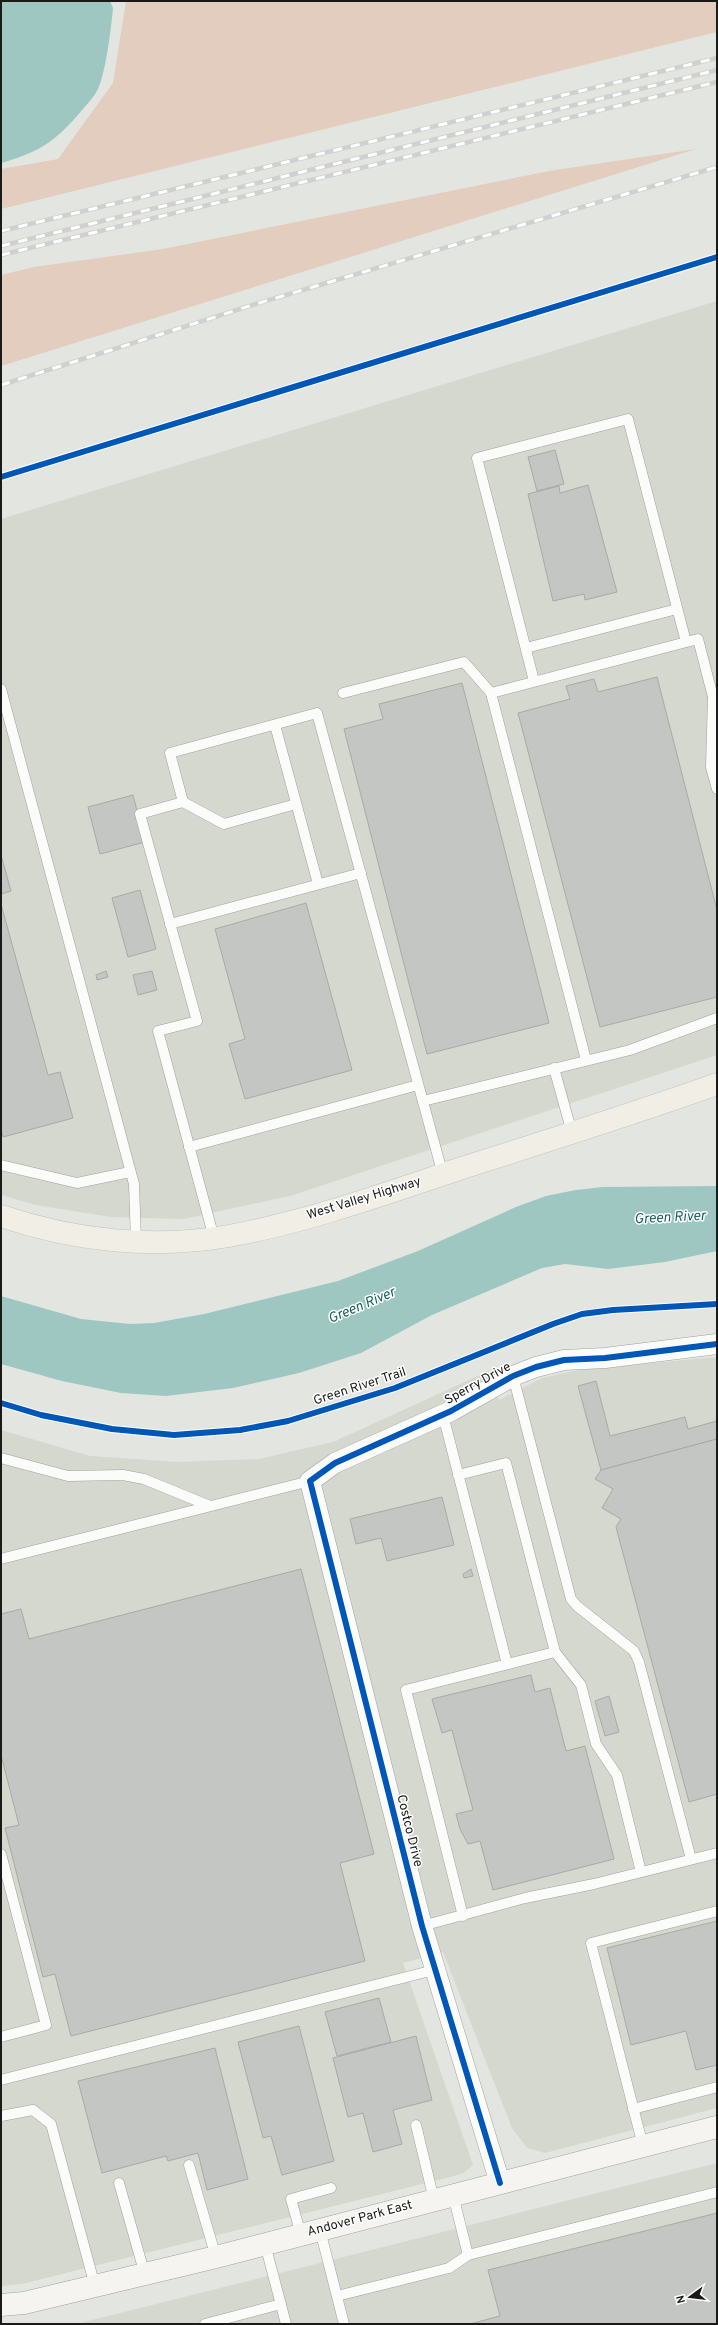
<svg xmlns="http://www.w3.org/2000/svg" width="718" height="2325" viewBox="0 0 718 2325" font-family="Overpass,sans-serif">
<rect width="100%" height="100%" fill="#e3e5e0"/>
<!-- built -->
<g fill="#d4d8ce">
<path d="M 717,301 L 717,1055 L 290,1196 L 183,1219 L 111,1217 L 36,1205 L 1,1195 L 1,519 Z"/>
<path d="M 717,1357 L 717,2108 L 545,2153 L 527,2148 L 512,2128 L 443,1952 L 403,1963 L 473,2165 L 462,2174 L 22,2284 L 1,2286 L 1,1430 L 90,1456 L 177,1462 L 259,1459 L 333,1442 L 491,1370 L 499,1400 L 542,1378 L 579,1370 Z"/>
<path d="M 717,2163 L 717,2324 L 76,2324 L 296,2269 Z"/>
</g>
<!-- green -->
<g fill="#e2cdbe">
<path d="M 126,1 L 717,1 L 717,32 L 1,209 L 1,169 L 58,159 L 113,83 Z"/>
<path d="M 696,149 L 1,366 L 1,275 L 34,267 L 163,249 L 549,171 Z"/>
</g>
<!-- water -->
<g fill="#9fc7c1">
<path d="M 1,1 L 110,1 L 113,8 C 111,29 106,71 98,89 C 94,97 88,103 83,109 C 57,140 41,152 1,163 Z"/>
<path d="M 717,1186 L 717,1251 L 665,1262 L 608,1269 L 565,1264 L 542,1268 L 432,1315 L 361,1353 L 299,1373 L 233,1388 L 166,1396 L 121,1393 L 62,1381 L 1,1364 L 1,1296 L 81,1319 L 130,1324 L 154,1323 L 204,1314 L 338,1281 L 418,1251 L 516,1207 L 546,1196 L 576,1190 L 603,1187 Z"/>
</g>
<!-- building -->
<g fill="#c3c6c2" stroke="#a8aaa7">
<path d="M 555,450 L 564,484 L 537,491 L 528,457 Z"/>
<path d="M 588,485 L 617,592 L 585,600 L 584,594 L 553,601 L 528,494 L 559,486 L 560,493 Z"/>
<path d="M 657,677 L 717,910 L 717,997 L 600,1027 L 518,713 L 570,699 L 566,686 L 594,679 L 598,692 Z"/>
<path d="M 462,683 L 549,1023 L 427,1054 L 344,729 L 383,719 L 379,704 Z"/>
<path d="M 133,795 L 145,842 L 100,854 L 88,807 Z"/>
<path d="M 1,855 L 11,891 L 1,894 Z"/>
<path d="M 140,890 L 156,949 L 128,957 L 112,898 Z"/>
<path d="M 306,903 L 352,1070 L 245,1099 L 229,1044 L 245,1039 L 215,929 Z"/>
<path d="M 1,904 L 48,1075 L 60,1072 L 73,1118 L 3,1137 L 1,1128 Z"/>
<path d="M 106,971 L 108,977 L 97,980 L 96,975 Z"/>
<path d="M 152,971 L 157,990 L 138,995 L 133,975 Z"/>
<path d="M 596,1381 L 610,1436 L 685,1417 L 688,1429 L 717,1421 L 717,1439 L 601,1470 L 578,1386 Z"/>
<path d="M 717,1439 L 717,1794 L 689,1802 L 616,1527 L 621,1519 L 602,1508 L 613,1489 L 595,1479 L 601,1470 Z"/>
<path d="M 442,1497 L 454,1545 L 387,1561 L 381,1538 L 356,1544 L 350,1519 Z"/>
<path d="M 301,1569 L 374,1854 L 340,1863 L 365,1961 L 71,2036 L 55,1974 L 43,1977 L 5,1828 L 19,1825 L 1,1755 L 1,1614 L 21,1609 L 29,1639 Z"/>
<path d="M 471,1569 L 473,1576 L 464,1578 L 463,1574 Z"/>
<path d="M 531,1675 L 535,1692 L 550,1688 L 566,1751 L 585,1746 L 614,1859 L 493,1890 L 480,1841 L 468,1844 L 460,1829 L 456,1814 L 473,1810 L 452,1730 L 442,1733 L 432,1699 Z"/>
<path d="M 609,1696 L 619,1732 L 605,1736 L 595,1701 Z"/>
<path d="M 717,1921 L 717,2065 L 696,2070 L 686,2031 L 631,2045 L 607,1948 Z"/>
<path d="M 379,1998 L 391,2042 L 337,2056 L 325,2012 Z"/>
<path d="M 299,2026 L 334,2161 L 282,2175 L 271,2136 L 263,2138 L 238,2042 Z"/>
<path d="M 416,2036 L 432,2100 L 393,2110 L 402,2144 L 373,2152 L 363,2113 L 348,2117 L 333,2058 Z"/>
<path d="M 215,2048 L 248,2179 L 207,2190 L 198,2153 L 168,2161 L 166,2156 L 102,2173 L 78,2081 Z"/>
<path d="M 717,2213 L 717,2324 L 470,2324 L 500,2316 L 488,2270 Z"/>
</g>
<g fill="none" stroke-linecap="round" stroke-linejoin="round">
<!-- lane casing -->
<g stroke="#a0a19e" stroke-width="11">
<g id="lane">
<path d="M 526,648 L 677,609"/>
<path d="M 534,681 L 477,458 L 628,419 L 686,642"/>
<path d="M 1,689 L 134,1184 L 136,1241"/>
<path d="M 343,693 L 464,662 L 491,693"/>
<path d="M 717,701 L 713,697 L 711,767 L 717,789"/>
<path d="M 275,725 L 318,884"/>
<path d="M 183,802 L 224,824 L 296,804"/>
<path d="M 170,924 L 361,873"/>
<path d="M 586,1060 L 491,693 L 698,639 L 713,697"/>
<path d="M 554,1068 L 572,1133"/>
<path d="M 423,1101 L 630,1050 L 717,1018"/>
<path d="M 189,1147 L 418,1085"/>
<path d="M 1,1165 L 77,1183 L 130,1172"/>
<path d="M 214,1238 L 158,1031 L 197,1021 L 140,814 L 183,802 L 170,753 L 317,713 L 443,1175"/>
<path d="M 513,1376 L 571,1599 L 577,1606 L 634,1651 L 639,1662 L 691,1859"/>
<path d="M 443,1415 L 507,1664"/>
<path d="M 1,1458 L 68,1476 L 123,1475 L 144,1479 L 210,1506"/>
<path d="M 458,1475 L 506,1463 L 555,1652 L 581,1685 L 596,1744 L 617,1775 L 641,1872"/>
<path d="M 1,1559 L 310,1481"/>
<path d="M 1,1854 L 46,2025 L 1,2037"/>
<path d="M 463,1916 L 406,1690 L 555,1652"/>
<path d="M 422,1926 L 525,1898 L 594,1884 L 717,1853"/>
<path d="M 1,2080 L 434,1970"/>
<path d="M 633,2109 L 717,2087"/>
<path d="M 1,2116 L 33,2110 L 51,2124 L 95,2286"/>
<path d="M 416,2125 L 434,2200"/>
<path d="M 643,2146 L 591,1943 L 717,1911"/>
<path d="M 189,2165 L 216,2257"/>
<path d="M 119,2183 L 145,2275"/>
<path d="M 453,2195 L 468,2255"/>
<path d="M 320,2230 L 344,2324"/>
<path d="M 301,2235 L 291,2199 L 331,2188"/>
<path d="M 265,2244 L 286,2324"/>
<path d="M 337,2296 L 449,2268 L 468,2255 L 717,2192"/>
<path d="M 205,2324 L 281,2304"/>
</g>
</g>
<!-- street casing -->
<g stroke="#a0a19e" stroke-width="21">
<path id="street" d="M 500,2183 L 422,1926 L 310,1481 L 335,1463 L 451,1411 L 513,1376 L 536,1367 L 564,1360 L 605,1358 L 717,1344"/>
</g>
<!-- secondary casing -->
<g stroke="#a0a19e" stroke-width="23">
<path id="secondary" d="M 1,2305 L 24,2303 L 216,2257 L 717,2127"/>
</g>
<!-- primary casing -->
<g stroke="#c2c3c1" stroke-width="23">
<path id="primary" d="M 1,1216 C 74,1241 153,1249 229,1236 C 307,1222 387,1193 462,1168 C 547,1141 633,1114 717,1084"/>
</g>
<!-- lane -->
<use href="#lane" stroke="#fbfbfa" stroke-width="10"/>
<!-- street -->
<use href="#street" stroke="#fbfbfa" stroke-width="20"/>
<!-- secondary -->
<use href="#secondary" stroke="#f6f4f0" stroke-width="22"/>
<!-- primary -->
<use href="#primary" stroke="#f1eee5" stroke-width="22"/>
<!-- rail casing -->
<g stroke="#cfd0cf" stroke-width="4.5">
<g id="rail">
<path d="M 1,231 L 717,58"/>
<path d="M 1,246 L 717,70"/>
<path d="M 1,255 L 717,82"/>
<path d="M 1,385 L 259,303 L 717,167"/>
</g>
</g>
<!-- rail -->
<use href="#rail" stroke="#fff" stroke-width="3" stroke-dasharray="9" stroke-linecap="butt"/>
<!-- cycleway casing -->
<g stroke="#fff" stroke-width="8">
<g id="cycleway">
<path d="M 1,477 L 717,257"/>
<path d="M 1,1403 L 41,1415 L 112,1429 L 174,1435 L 240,1430 L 288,1421 L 395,1388 L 553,1324 L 582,1314 L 613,1310 L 717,1304"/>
<path d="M 500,2183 L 422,1926 L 310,1481 L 335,1463 L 451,1411 L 513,1376 L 536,1367 L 564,1360 L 605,1358 L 717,1344"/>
</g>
</g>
<!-- cycleway -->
<use href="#cycleway" stroke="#0057b8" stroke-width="6"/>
</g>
<g text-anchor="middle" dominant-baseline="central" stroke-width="3" stroke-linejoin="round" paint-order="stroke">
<!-- street labels -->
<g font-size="13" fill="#1a1b19" stroke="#fff">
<text transform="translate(364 1199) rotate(-17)">West Valley Highway</text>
<text transform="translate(478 1384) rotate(-29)">Sperry Drive</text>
<text transform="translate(360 1387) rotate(-18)">Green River Trail</text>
<text transform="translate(409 1831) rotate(76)">Costco Drive</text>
<text transform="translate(360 2219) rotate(-15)">Andover Park East</text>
</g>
<!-- water labels -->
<g font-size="14" font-style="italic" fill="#15615c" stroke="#fff">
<text transform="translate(670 1218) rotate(-3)">Green River</text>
<text transform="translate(362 1306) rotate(-23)">Green River</text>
</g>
</g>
<!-- border -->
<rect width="718" height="2325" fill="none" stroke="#1a1b19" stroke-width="4"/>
<!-- north arrow -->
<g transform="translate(690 2297) rotate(255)" stroke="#ffffff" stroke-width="3" paint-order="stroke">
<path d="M0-3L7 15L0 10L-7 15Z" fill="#1a1b19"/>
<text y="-6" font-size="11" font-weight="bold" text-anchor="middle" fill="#1a1b19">N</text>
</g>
</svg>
